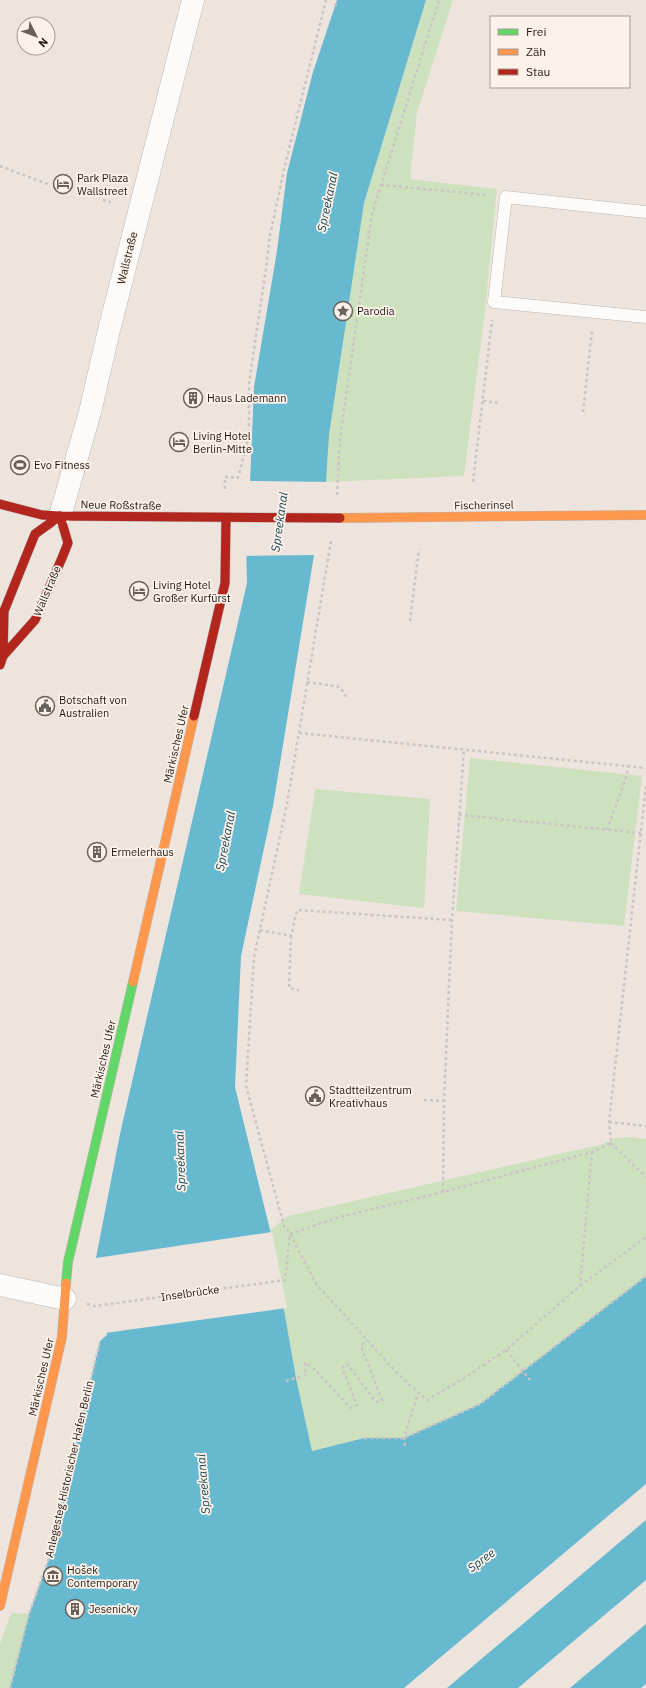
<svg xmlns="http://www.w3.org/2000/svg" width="646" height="1688" viewBox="0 0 646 1688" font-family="'IBM Plex Sans',sans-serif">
<rect width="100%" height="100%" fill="#eee4de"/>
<!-- green -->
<g fill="#cee1be">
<path d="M 426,0 L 453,0 L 417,113 L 410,179 L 497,189 L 485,311 L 464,476 L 326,482 L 329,435 L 364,203 Z"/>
<path d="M 470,758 L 642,776 L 624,926 L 456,911 Z"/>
<path d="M 315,789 L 430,799 L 424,908 L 299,894 Z"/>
<path d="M 632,1137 L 646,1139 L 646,1276 L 480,1404 L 404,1438 L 364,1438 L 312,1451 L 296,1378 L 270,1230 L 288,1216 L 603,1144 L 615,1138 Z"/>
<path d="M 11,1613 L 29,1614 L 10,1688 L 0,1688 L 0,1644 Z"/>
</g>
<!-- water -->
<g fill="#67b9d0">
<path d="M 337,0 L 426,0 L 364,203 L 329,435 L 326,482 L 314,555 L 273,806 L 241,956 L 235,1087 L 270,1230 L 296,1378 L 312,1451 L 364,1438 L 404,1438 L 480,1404 L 646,1276 L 646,1484 L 404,1688 L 10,1688 L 29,1614 L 48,1561 L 100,1341 L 107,1335 L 96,1258 L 120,1134 L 247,583 L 246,541 L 250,483 L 254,387 L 277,251 L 287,173 L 313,72 Z"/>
<path d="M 646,1520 L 646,1580 L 518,1688 L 447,1688 Z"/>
<path d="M 646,1624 L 646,1684 L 641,1688 L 570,1688 Z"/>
</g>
<!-- pier -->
<g fill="#eee4de">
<path d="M 248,481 L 328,482 L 316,555 L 244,556 L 244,540 Z"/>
<path d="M 272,1232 L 287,1308 L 105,1333 L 96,1270 L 96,1258 Z"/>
</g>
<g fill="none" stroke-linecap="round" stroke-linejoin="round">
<!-- lane casing -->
<g stroke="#bcb5b0" stroke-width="13">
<path id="lane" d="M 646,212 L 506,197 L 494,302 L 646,317"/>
</g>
<!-- street casing -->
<g stroke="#bcb5b0" stroke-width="23">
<g id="street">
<path d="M 60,516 L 90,412 L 109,330 L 193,0"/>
<path d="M 0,1285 L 65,1299"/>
</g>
</g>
<!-- fast casing -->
<g stroke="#bcb5b0" stroke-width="10">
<path id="fast" d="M 66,1283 L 68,1262 L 133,982"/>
</g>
<!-- slow casing -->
<g stroke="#bcb5b0" stroke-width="10">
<g id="slow">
<path d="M 340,518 L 646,515"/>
<path d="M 133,982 L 194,716"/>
<path d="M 0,1606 L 62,1337 L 66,1283"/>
</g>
</g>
<!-- jam casing -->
<g stroke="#bcb5b0" stroke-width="10">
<g id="jam">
<path d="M 0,504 L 42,515 L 60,516 L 340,518"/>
<path d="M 3,656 L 4,611 L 35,534 L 60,516"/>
<path d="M 0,665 L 3,656 L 35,620 L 62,558 L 68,543 L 60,516"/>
<path d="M 194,716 L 225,583 L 226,518"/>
</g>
</g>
<!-- path -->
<g stroke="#c9c5c4" stroke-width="2.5" stroke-dasharray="3 3" stroke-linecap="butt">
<path d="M 335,6 L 337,0"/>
<path d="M 0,166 L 50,185"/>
<path d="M 381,185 L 488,195"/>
<path d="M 103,200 L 111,202"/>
<path d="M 483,401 L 500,403"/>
<path d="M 583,412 L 592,331"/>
<path d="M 473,482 L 492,320"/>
<path d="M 225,489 L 225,477 L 238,478 L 247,444 L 249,428 L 249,383 L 267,262 L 269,240 L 285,165 L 326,0"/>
<path d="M 337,495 L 340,439 L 372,214 L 439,0"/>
<path d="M 331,541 L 287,804 L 254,957 L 246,1086 L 284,1226 L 290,1234 L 317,1285 L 399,1375 L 427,1400 L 469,1375 L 506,1350 L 580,1286 L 646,1237"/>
<path d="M 410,621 L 419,549"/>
<path d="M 307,682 L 340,687 L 347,698"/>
<path d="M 299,733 L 646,768"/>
<path d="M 459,815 L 641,833"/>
<path d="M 607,830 L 627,775 L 628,766"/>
<path d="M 260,930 L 291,936 L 297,910 L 452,920"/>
<path d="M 291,936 L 289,988 L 299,990"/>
<path d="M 424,1100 L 444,1101"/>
<path d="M 609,1122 L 646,1126"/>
<path d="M 611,1143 L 646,1177"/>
<path d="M 443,1192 L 444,1101 L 452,920 L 464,750"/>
<path d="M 290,1234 L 340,1217 L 443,1192 L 592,1152 L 611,1143 L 609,1122 L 646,785"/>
<path d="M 580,1286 L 592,1152"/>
<path d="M 87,1304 L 95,1306 L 285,1280 L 290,1234"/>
<path d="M 506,1350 L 530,1380"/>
<path d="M 286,1381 L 306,1375 L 305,1363 L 313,1368 L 351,1408 L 357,1405 L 342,1368 L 347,1364 L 376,1402 L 382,1400 L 361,1346 L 367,1340"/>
<path d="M 364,1438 L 404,1438 L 480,1404 L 646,1276"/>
<path d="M 405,1446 L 404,1438 L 418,1393"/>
<path d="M 10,1688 L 29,1614 L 48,1561 L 100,1341"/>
</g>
<!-- lane -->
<use href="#lane" stroke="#fcfbfa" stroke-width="12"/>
<!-- street -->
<use href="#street" stroke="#fcfbfa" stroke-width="22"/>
<!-- fast -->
<use href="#fast" stroke="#63d668" stroke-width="9"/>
<!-- slow -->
<use href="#slow" stroke="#ff974d" stroke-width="9"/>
<!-- jam -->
<use href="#jam" stroke="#b3261e" stroke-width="9"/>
</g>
<!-- icons -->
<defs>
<g id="hotel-ring" transform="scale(1)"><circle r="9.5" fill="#fdf2ea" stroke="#68605b" stroke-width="1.5"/><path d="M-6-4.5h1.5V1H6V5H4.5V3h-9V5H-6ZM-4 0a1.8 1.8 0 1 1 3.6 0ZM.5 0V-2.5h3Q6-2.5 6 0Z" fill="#68605b"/></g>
<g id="sight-ring" transform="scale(1)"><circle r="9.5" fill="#fdf2ea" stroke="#68605b" stroke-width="1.5"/><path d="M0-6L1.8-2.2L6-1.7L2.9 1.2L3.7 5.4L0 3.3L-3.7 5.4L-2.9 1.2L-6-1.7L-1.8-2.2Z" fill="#68605b"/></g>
<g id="building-ring" transform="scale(1)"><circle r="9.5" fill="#fdf2ea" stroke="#68605b" stroke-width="1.5"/><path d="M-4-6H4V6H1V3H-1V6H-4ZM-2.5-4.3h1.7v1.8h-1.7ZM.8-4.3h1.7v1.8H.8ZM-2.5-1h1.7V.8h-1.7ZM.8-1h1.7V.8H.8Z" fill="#68605b"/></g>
<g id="stadium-ring" transform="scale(1)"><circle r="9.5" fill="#fdf2ea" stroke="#68605b" stroke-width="1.5"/><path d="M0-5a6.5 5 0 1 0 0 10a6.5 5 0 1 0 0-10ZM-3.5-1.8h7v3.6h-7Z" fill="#68605b"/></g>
<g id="civic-ring" transform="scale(1)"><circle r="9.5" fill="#fdf2ea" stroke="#68605b" stroke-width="1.5"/><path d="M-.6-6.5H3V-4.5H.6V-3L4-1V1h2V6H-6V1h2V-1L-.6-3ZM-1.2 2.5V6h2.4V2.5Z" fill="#68605b"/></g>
<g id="museum-ring" transform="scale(1)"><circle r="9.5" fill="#fdf2ea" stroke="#68605b" stroke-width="1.5"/><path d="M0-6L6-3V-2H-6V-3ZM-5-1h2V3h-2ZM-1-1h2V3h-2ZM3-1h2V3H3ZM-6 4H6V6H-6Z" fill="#68605b"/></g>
</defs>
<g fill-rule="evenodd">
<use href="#hotel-ring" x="63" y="184"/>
<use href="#sight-ring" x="343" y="311"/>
<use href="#building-ring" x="193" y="398"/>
<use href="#hotel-ring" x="179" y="442"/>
<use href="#stadium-ring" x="20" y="465"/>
<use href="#hotel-ring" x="139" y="591"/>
<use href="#civic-ring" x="45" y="706"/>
<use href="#building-ring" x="97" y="852"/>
<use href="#civic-ring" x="315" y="1096"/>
<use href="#museum-ring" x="53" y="1576"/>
<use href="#building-ring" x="75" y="1609"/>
</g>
<g text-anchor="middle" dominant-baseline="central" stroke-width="3.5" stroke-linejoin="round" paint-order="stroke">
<!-- poi labels -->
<g font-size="11" fill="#201915" stroke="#fdf2ea" text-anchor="start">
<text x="77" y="178">Park Plaza<tspan x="77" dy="13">Wallstreet</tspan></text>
<text x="357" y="311">Parodia</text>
<text x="207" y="398">Haus Lademann</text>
<text x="193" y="436">Living Hotel<tspan x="193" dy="13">Berlin-Mitte</tspan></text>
<text x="34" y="465">Evo Fitness</text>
<text x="153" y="585">Living Hotel<tspan x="153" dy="13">Großer Kurfürst</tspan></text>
<text x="59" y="700">Botschaft von<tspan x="59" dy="13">Australien</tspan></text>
<text x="111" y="852">Ermelerhaus</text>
<text x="329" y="1090">Stadtteilzentrum<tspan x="329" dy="13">Kreativhaus</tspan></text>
<text x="67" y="1570">Hošek<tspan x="67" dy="13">Contemporary</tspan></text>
<text x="89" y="1609">Jesenicky</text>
</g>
<!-- street labels -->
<g font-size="11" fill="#201915" stroke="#fdf2ea">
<text transform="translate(127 258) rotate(-76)">Wallstraße</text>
<text transform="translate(121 505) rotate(1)">Neue Roßstraße</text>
<text transform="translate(484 505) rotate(-1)">Fischerinsel</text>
<text transform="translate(47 591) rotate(-67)">Wallstraße</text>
<text transform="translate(176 744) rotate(-77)">Märkisches Ufer</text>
<text transform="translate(103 1059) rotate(-77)">Märkisches Ufer</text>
<text transform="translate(190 1293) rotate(-8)">Inselbrücke</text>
<text transform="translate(41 1377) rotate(-77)">Märkisches Ufer</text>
<text transform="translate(69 1469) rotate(-77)">Anlegesteg Historischer Hafen Berlin</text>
</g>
<!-- water labels -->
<g font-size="12" font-style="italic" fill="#164756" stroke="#fdf2ea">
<text transform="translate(327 202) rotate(-78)">Spreekanal</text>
<text transform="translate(279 522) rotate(-82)">Spreekanal</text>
<text transform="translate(225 841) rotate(-79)">Spreekanal</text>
<text transform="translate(180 1161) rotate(-92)">Spreekanal</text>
<text transform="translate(203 1484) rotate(-95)">Spreekanal</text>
<text transform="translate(481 1560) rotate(-37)">Spree</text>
</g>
</g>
<!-- legend -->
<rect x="490" y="16" width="140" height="72" fill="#fdf2ea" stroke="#a59b95"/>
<rect x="498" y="29" width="20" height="6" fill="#63d668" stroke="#a59b95"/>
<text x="526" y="36" font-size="12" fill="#201915">Frei</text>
<rect x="498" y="49" width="20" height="6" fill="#ff974d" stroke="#a59b95"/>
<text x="526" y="56" font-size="12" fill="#201915">Zäh</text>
<rect x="498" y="69" width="20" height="6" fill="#b3261e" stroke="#a59b95"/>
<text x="526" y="76" font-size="12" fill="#201915">Stau</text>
<!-- north arrow -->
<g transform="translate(36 36) rotate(132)"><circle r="19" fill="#fdf2ea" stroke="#a59b95"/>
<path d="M0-3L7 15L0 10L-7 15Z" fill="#68605b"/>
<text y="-6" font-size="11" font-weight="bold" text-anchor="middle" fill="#201915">N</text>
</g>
</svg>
